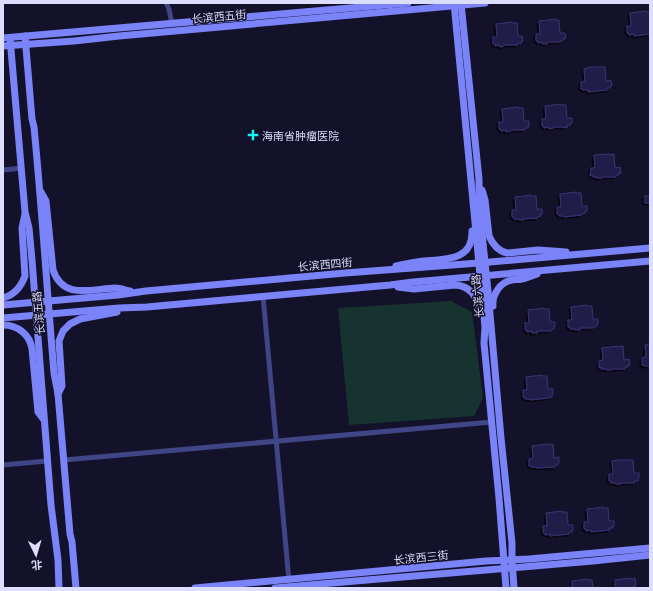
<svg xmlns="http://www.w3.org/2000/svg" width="653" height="591" viewBox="0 0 653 591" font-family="Barlow,'Noto Sans SC',sans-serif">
<defs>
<filter id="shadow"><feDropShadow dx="-2" dy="2" stdDeviation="0" flood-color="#0009"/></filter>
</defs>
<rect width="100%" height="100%" fill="#14122a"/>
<!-- green -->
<path fill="#16332f" d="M 451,301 L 472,312 L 483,398 L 474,416 L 349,425 L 338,308 Z"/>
<!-- building -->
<g fill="#241f4a" stroke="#393374" filter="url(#shadow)">
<path d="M 646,11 L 646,12 L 650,12 L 650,34 L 634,36 L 634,34 L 629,35 L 629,33 L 627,33 L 627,26 L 631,26 L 630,13 Z"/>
<path d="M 555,19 L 555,20 L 559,20 L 560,33 L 565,33 L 566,38 L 564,38 L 564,40 L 561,40 L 561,42 L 547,42 L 547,44 L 542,44 L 542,42 L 538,43 L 538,41 L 536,41 L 536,34 L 540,34 L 539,21 Z"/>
<path d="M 512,22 L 512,23 L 517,23 L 518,36 L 522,36 L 523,41 L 521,41 L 522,43 L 518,43 L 518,45 L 504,45 L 504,46 L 500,47 L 499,45 L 495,46 L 495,44 L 493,44 L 493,37 L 497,37 L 496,24 Z"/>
<path d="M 591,67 L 605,67 L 606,81 L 611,80 L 612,86 L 610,86 L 610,88 L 607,88 L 607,90 L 588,92 L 588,90 L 583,90 L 583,89 L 581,89 L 581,82 L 585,81 L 584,69 Z"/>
<path d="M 561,104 L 561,105 L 566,105 L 567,118 L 572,118 L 572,123 L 570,123 L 571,125 L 567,125 L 568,127 L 563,128 L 563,127 L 553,127 L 554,128 L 549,129 L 549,127 L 544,128 L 544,126 L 542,126 L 542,119 L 546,119 L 545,106 Z"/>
<path d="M 518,107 L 518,108 L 523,108 L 524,121 L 529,121 L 529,126 L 528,126 L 528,128 L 525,128 L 525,130 L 511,130 L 511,131 L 506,132 L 506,130 L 501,131 L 501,129 L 499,129 L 499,122 L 503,122 L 502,109 Z"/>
<path d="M 610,154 L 610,155 L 614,154 L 615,168 L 620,167 L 621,173 L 619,173 L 619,175 L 616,175 L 616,177 L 602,177 L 602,178 L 597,178 L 597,177 L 593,177 L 593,175 L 590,176 L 591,168 L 595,168 L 594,155 Z"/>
<path d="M 576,192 L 576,193 L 581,193 L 582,206 L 587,206 L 587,211 L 585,211 L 585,213 L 582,214 L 582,215 L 564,217 L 563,216 L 559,216 L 559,214 L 557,214 L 557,207 L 561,207 L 560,194 Z"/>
<path d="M 531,195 L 531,196 L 536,196 L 537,209 L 542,209 L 542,214 L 540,214 L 541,216 L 537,217 L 538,218 L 523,219 L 524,220 L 519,220 L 519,219 L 514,219 L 514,217 L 512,217 L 512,210 L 516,210 L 515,197 Z"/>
<rect x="645" y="196" width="5" height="7"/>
<path d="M 587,305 L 587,306 L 592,306 L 593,319 L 598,319 L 598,324 L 597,324 L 597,326 L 594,327 L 594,328 L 580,328 L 580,330 L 575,330 L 575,329 L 570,329 L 570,327 L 568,327 L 568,320 L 572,320 L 571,307 Z"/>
<path d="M 544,308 L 544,309 L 549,309 L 550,322 L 555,322 L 555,327 L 554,327 L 554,329 L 551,330 L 551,331 L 537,331 L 537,333 L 532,333 L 532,331 L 527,332 L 527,330 L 525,330 L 525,323 L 529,323 L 528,310 Z"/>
<path d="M 650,344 L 650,366 L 644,366 L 644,365 L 642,365 L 642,358 L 646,357 L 645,345 Z"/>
<path d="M 618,346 L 619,347 L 623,346 L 624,360 L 629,359 L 630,365 L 628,365 L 628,367 L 625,367 L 625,369 L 611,369 L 611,370 L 606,370 L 606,369 L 601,369 L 601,367 L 599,368 L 599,361 L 603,360 L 602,348 Z"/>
<path d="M 542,375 L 542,376 L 547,376 L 548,389 L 553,389 L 553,394 L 552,394 L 552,397 L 549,397 L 549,398 L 530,400 L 530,399 L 525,399 L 525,397 L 523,397 L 523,390 L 527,390 L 526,377 Z"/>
<path d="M 548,444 L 548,445 L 553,444 L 554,458 L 559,457 L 559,463 L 558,463 L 558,465 L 555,465 L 555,467 L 536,468 L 536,467 L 531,467 L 531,466 L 529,466 L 529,459 L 533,458 L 532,446 Z"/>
<path d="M 619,460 L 633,460 L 634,473 L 639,473 L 639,478 L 638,479 L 638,481 L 634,481 L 635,483 L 621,483 L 621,484 L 616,484 L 616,483 L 611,483 L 611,481 L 609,481 L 609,474 L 613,474 L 612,461 Z"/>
<path d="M 603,507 L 603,508 L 608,508 L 609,521 L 614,521 L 614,526 L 612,526 L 613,528 L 609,528 L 610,530 L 591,532 L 591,530 L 586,531 L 586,529 L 584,529 L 584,522 L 588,522 L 587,509 Z"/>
<path d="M 562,511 L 562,512 L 567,512 L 568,525 L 573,525 L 573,530 L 572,530 L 572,532 L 569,532 L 569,534 L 550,536 L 550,534 L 545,535 L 545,533 L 543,533 L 543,526 L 547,526 L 546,513 Z"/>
<path d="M 631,578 L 631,579 L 635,578 L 636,585 L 635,585 L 635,587 L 631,587 L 631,588 L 616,588 L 615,587 L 615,580 Z"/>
<path d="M 588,579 L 588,580 L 592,580 L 593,587 L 592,587 L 592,588 L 572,588 L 572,581 Z"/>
</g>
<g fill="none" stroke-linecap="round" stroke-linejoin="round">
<!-- street -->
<g stroke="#404586" stroke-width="5">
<path d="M 166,3 L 169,9 L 172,24"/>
<path d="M 3,170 L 22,168"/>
<path d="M 263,296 L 289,581"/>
<path d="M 64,460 L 492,422"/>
<path d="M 3,465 L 47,461"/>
</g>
<!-- secondary -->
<g stroke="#7a83f7" stroke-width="7">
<path d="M 454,3 L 485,327 L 484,343 L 499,498 L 506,588"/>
<path d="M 461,3 L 479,179 L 479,201 L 483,243 L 488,291 L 501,438 L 512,543 L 512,560 L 514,588"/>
<path d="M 25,36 L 32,119 L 34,127 C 42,209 47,291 54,373 L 58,394 L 70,534 L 72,542 L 76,588"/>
<path d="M 3,38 L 408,3"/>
<path d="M 10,38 L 25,212 L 29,228 L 32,260 L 51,505 L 58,560 L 59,588"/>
<path d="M 3,46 L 74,41 L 119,36 L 485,3"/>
<path d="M 482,190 L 485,200 L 489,236 C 493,245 498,251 507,253 L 538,250 L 566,252"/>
<path d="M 41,192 L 46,201 L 53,270 C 63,300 91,289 115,288 C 120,288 125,290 130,291"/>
<path d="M 396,266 C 405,264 414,262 424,261 C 445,259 473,261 472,231"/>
<path d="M 398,287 L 414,289 L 455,285 C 470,286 477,296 479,310"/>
<path d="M 3,298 C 14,295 21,287 25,276 L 22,228 L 25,214"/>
<path d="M 3,305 L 118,295 L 146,291 L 345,273 L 479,263 L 650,248"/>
<path d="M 493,306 C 492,295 500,282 512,280 C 515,279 518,280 522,279 C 527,278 532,276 537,274"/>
<path d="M 3,318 L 119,308 L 147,307 L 390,285 L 413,282 L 650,261"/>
<path d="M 3,325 C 18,325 30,335 32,349 L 38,412 L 44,420"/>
<path d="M 58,394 L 62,386 L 59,341 L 63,331 L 70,324 L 80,319 L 117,312"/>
<path d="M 195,588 L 486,561 L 529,559 L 650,548"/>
<path d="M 275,588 L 367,580 L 593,561 L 650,555"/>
</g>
</g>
<!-- markers -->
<path fill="#14f2f1" stroke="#14122a" stroke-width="1.5" d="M251 129h4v4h4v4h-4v4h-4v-4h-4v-4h4z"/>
<g text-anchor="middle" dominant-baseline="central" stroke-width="3" stroke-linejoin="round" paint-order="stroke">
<!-- street labels -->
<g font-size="11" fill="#ddddfd" stroke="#14122a">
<text transform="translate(219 16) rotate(-5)">长滨西五街</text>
<text transform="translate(325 264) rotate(-5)">长滨西四街</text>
<text transform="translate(477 296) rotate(-95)">长滨六路</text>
<text transform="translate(38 313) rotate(-95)">长滨五路</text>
<text transform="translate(421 557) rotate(-6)">长滨西三街</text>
</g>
<!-- poi labels -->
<g font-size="11" fill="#ddddfd" stroke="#14122a" text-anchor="start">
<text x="262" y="135">海南省肿瘤医院</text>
</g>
</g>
<!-- border -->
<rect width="653" height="591" fill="none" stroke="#ddddfd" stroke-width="8"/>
<!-- north arrow -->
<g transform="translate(36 555) rotate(175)" stroke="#14122a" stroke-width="3" paint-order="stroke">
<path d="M0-3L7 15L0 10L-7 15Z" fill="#ddddfd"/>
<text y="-6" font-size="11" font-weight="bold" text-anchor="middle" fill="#ddddfd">北</text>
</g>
</svg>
